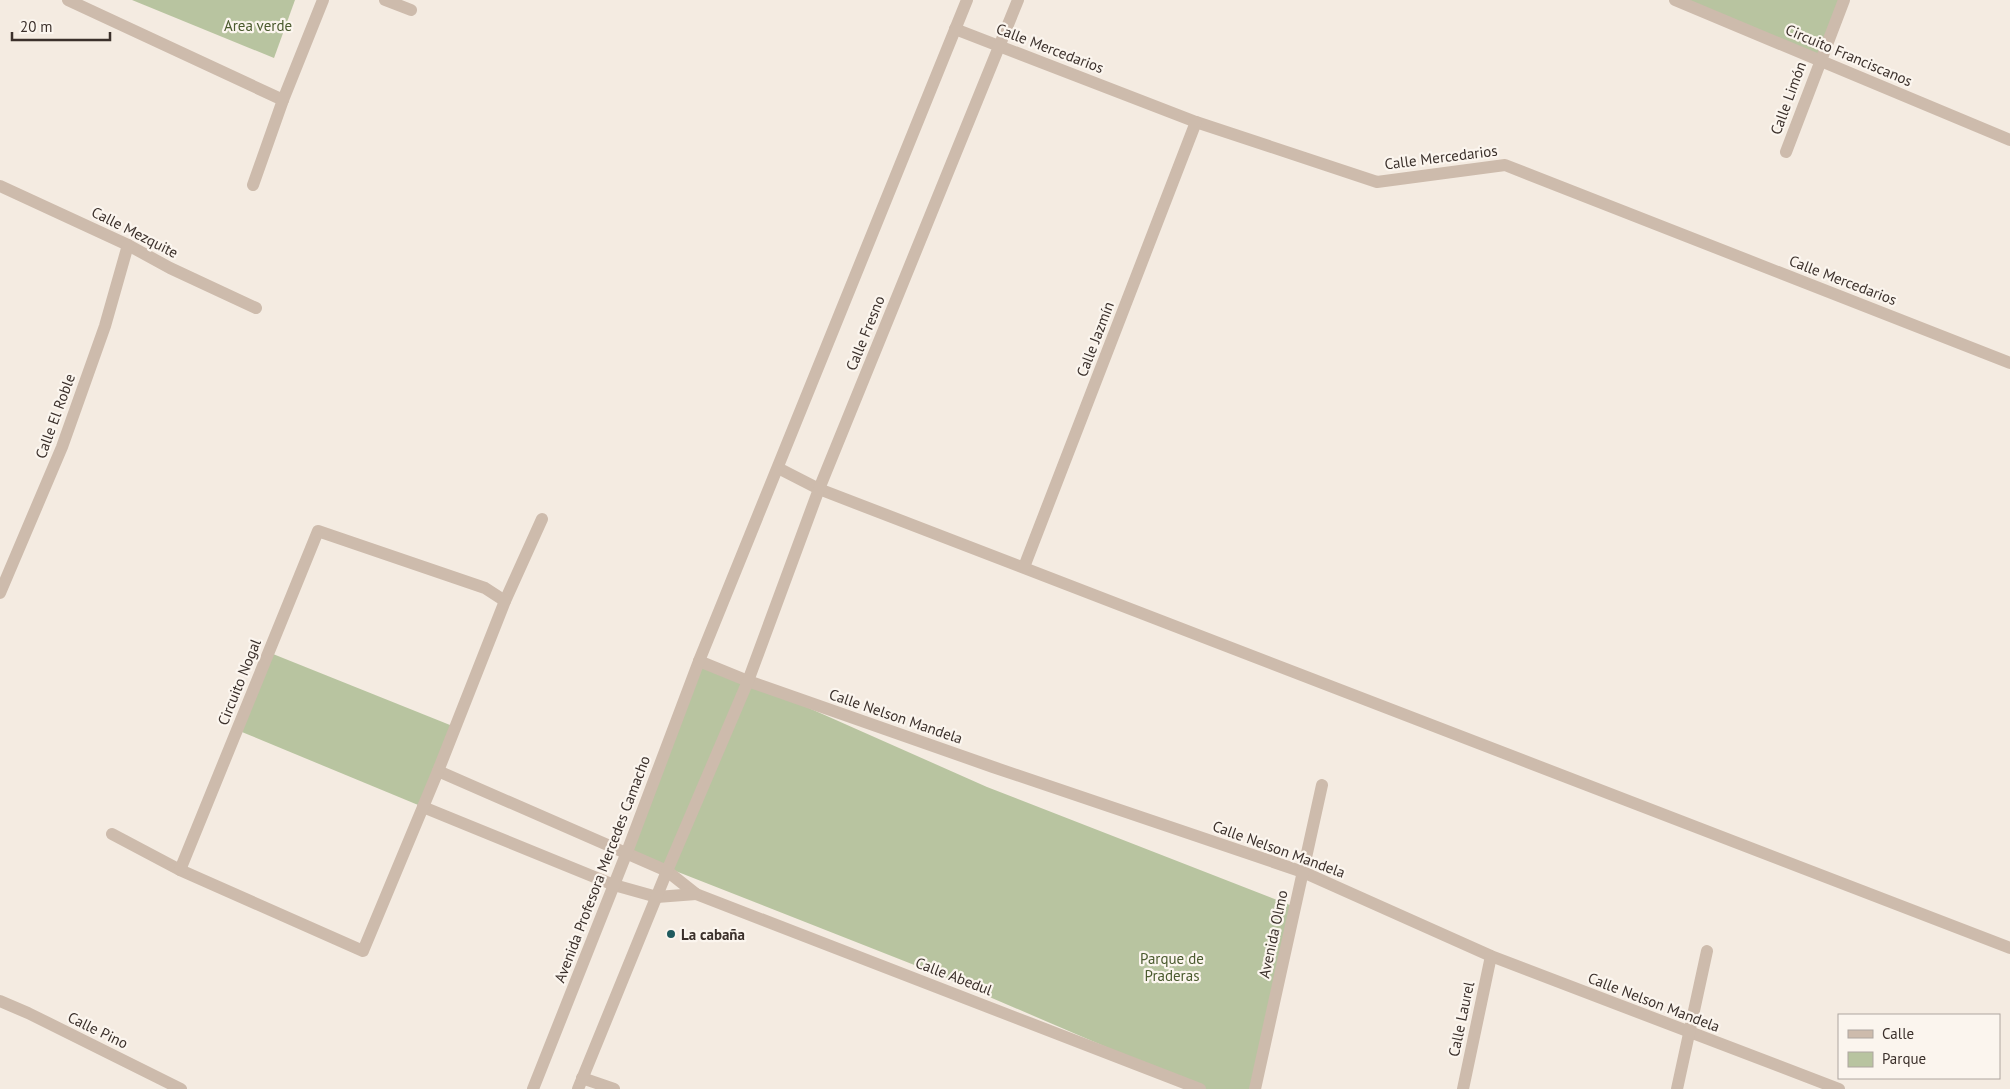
<svg xmlns="http://www.w3.org/2000/svg" width="2010" height="1089" viewBox="0 0 2010 1089" font-family="'PT Sans',sans-serif">
<rect width="100%" height="100%" fill="#f4ebe1"/>
<!-- green -->
<g fill="#b8c4a0">
<path d="M 132,0 L 295,0 L 274,58 Z"/>
<path d="M 1675,0 L 1844,0 L 1820,60 Z"/>
<path d="M 268,652 L 455,727 L 423,807 L 237,730 Z"/>
<path d="M 703,661 L 987,787 L 1295,907 L 1255,1089 L 1204,1089 L 922,968 L 627,852 Z"/>
</g>
<g fill="none" stroke-linecap="round" stroke-linejoin="round">
<!-- minor -->
<g stroke="#cdbbac" stroke-width="12">
<path d="M 68,0 L 283,100"/>
<path d="M 385,0 L 411,10"/>
<path d="M 1675,0 L 2010,140"/>
<path d="M 955,29 L 1196,122 L 1377,182 L 1505,165 L 2010,363"/>
<path d="M 1786,152 L 1844,0"/>
<path d="M 253,185 L 283,100 L 323,0"/>
<path d="M 0,186 L 128,245 L 170,268 L 256,308"/>
<path d="M 778,468 L 819,489 L 2010,948"/>
<path d="M 1024,567 L 1196,122"/>
<path d="M 0,593 L 62,447 L 105,326 L 128,245"/>
<path d="M 699,661 L 748,681 L 993,767 L 1303,872 L 1491,956 L 1839,1089"/>
<path d="M 438,771 L 667,871 L 696,894 L 1200,1089"/>
<path d="M 423,807 L 614,885 L 657,897 L 696,894"/>
<path d="M 112,834 L 180,870 L 363,951 L 438,771 L 505,601 L 542,519"/>
<path d="M 180,870 L 318,531 L 485,588 L 505,601"/>
<path d="M 0,1001 L 28,1013 L 181,1089"/>
<path d="M 582,1078 L 614,1089"/>
<path d="M 533,1089 L 627,852 L 699,661 L 967,0"/>
<path d="M 578,1089 L 667,871 L 748,681 L 819,489 L 1018,0"/>
<path d="M 1255,1089 L 1322,785"/>
<path d="M 1463,1089 L 1491,956"/>
<path d="M 1677,1089 L 1707,951"/>
</g>
</g>
<!-- markers -->
<circle fill="#1f5a5e" stroke="#fbf5ee" stroke-width="2" cx="671" cy="934" r="5"/>
<g text-anchor="middle" dominant-baseline="central" stroke-width="4.5" stroke-linejoin="round" paint-order="stroke">
<!-- park labels -->
<g font-size="15" fill="#4a5a2e" stroke="#fbf5ee">
<text x="258" y="25">Area verde</text>
<text x="1172" y="958">Parque de<tspan x="1172" dy="17">Praderas</tspan></text>
</g>
<!-- street labels -->
<g font-size="15" fill="#3b302b" stroke="#fbf5ee">
<text transform="translate(1050 48) rotate(21)">Calle Mercedarios</text>
<text transform="translate(1849 55) rotate(23)">Circuito Franciscanos</text>
<text transform="translate(1788 98) rotate(-70)">Calle Limón</text>
<text transform="translate(1441 157) rotate(-7)">Calle Mercedarios</text>
<text transform="translate(135 232) rotate(27)">Calle Mezquite</text>
<text transform="translate(1843 280) rotate(21)">Calle Mercedarios</text>
<text transform="translate(865 333) rotate(-68)">Calle Fresno</text>
<text transform="translate(1095 339) rotate(-69)">Calle Jazmín</text>
<text transform="translate(55 416) rotate(-70)">Calle El Roble</text>
<text transform="translate(239 682) rotate(-68)">Circuito Nogal</text>
<text transform="translate(896 716) rotate(19)">Calle Nelson Mandela</text>
<text transform="translate(1279 849) rotate(20)">Calle Nelson Mandela</text>
<text transform="translate(602 869) rotate(-69)">Avenida Profesora Mercedes Camacho</text>
<text transform="translate(1273 934) rotate(-78)">Avenida Olmo</text>
<text transform="translate(954 976) rotate(21)">Calle Abedul</text>
<text transform="translate(1654 1002) rotate(21)">Calle Nelson Mandela</text>
<text transform="translate(1461 1019) rotate(-78)">Calle Laurel</text>
<text transform="translate(98 1030) rotate(26)">Calle Pino</text>
</g>
<!-- poi labels -->
<g font-size="15" font-weight="bold" fill="#3b302b" stroke="#fbf5ee" text-anchor="start">
<text x="681" y="934">La cabaña</text>
</g>
</g>
<!-- legend -->
<rect x="1838" y="1014" width="162" height="65" fill="#fbf5ee" stroke="#aea6a0"/>
<rect x="1848" y="1030" width="25" height="8" fill="#cdbbac" stroke="#aea6a0"/>
<text x="1882" y="1039" font-size="15" fill="#3b302b">Calle</text>
<rect x="1848" y="1052" width="25" height="15" fill="#b8c4a0" stroke="#aea6a0"/>
<text x="1882" y="1064" font-size="15" fill="#3b302b">Parque</text>
<!-- scale -->
<path d="M12 32v8h98v-8" fill="none" stroke="#3b302b" stroke-width="2.5"/>
<text x="20" y="32" font-size="15" fill="#3b302b" stroke="#fbf5ee" stroke-width="4" paint-order="stroke">20 m</text>
</svg>
